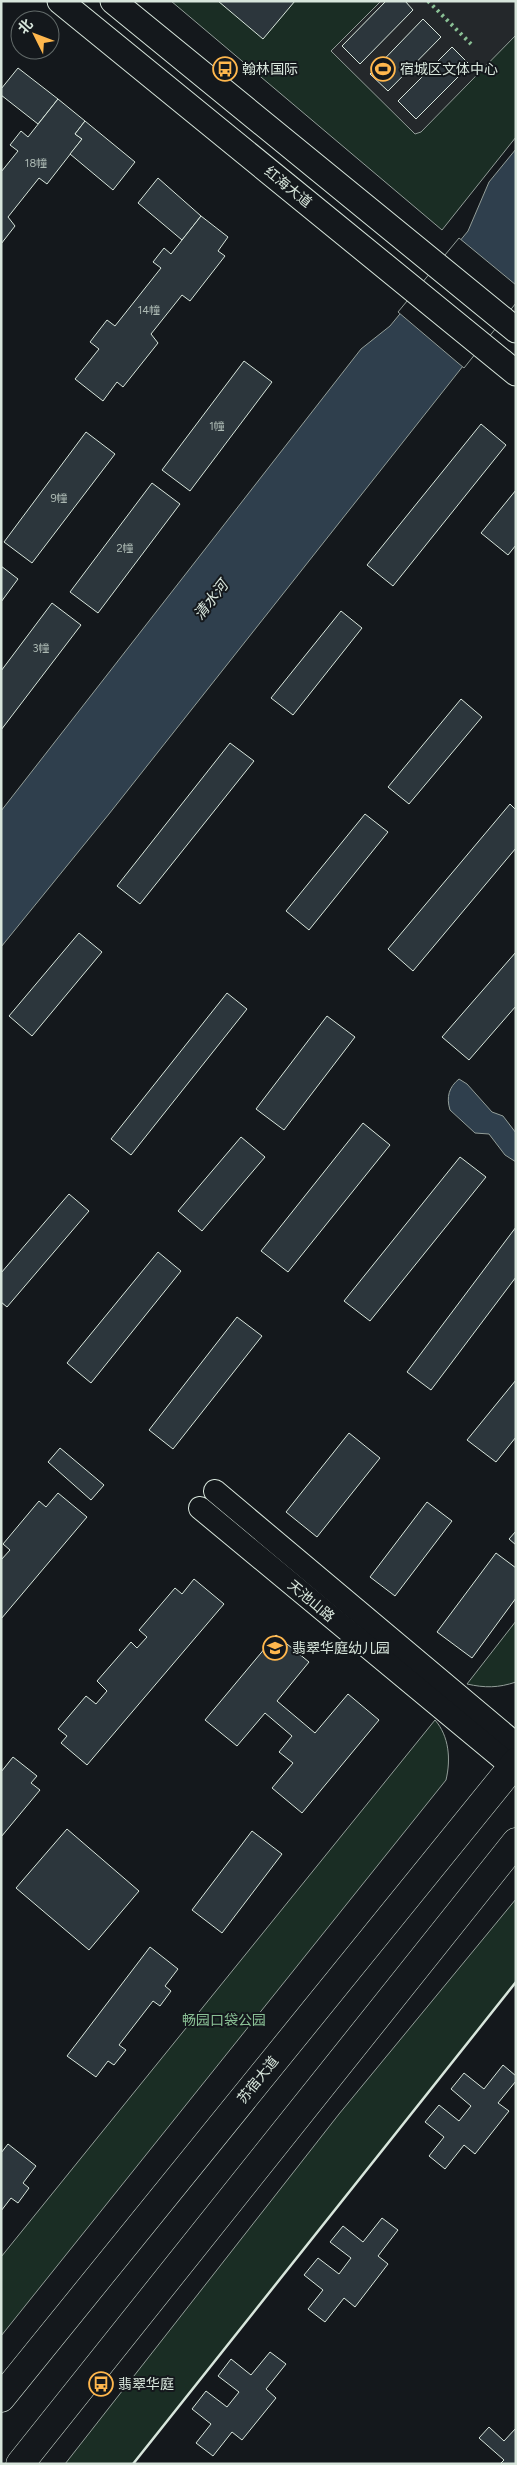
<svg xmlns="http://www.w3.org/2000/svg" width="517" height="2465" viewBox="0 0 517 2465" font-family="Figtree,'Noto Sans SC',sans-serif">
<rect width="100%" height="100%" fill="#14181c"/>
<!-- green -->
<g fill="#1a2d24" stroke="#939e99">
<path d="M 171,1 L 516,1 L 516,137 L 442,230 Z"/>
<path d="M 516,1621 L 516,1682 C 498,1688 485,1688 467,1684 Z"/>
<path d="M 435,1720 C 449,1736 451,1759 446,1780 L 1,2336 L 1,2257 Z"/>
<path d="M 516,1899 L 516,1982 L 133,2464 L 65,2464 L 339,2114 Z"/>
</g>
<!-- parking -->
<path fill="#24282b" stroke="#939e99" d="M 381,1 L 516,1 L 516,35 L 421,132 L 415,134 L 331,51 Z"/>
<!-- water -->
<g fill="#2f3f4d" stroke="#939e99">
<path d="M 516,149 L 516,299 L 109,814 L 1,947 L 1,811 L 361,349 L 390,326 L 468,231 L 489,182 Z"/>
<path d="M 459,1079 L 467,1084 L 492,1112 L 503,1116 L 516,1133 L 516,1162 L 505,1155 L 489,1134 L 475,1133 L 450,1110 C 446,1097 449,1087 459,1079 Z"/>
</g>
<!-- pier -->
<path fill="#14181c" stroke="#939e99" d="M 459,238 L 516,285 L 516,303 L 464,368 L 398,312 Z"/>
<!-- building -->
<g fill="#2c363c" stroke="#d8e6dc">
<path d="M 218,1 L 295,1 L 263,39 Z"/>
<path d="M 386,1 L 405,1 L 413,10 L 360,64 L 342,46 Z"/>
<path d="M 423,19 L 441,37 L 388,91 L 370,74 Z"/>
<path d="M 452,47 L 470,65 L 416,119 L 398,101 Z"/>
<path d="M 18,68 L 58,99 L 38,124 L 1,95 L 1,89 Z"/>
<path d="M 58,99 L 85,121 L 75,134 L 82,139 L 47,184 L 39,178 L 8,217 L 15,226 L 1,244 L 1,172 L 18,151 L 10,145 L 21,131 L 28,137 Z"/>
<path d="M 85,121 L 135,162 L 113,190 L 70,154 L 82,139 L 75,134 Z"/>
<path d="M 158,178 L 201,216 L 182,240 L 138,203 Z"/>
<path d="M 201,216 L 228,237 L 218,251 L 225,256 L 190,301 L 182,295 L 151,334 L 158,343 L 123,387 L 117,382 L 103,401 L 75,379 L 99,349 L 90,342 L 107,320 L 115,326 L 161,268 L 153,262 L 164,248 L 171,254 Z"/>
<path d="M 244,361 L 272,382 L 190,491 L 162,470 Z"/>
<path d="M 481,424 L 506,445 L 393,586 L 367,565 Z"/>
<path d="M 86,432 L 115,454 L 32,563 L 4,542 Z"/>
<path d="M 152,483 L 180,504 L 98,613 L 70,592 Z"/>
<path d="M 516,490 L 516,545 L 508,555 L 481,533 Z"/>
<path d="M 1,566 L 18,579 L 1,602 Z"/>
<path d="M 52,603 L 81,625 L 1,730 L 1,671 Z"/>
<path d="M 341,611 L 362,628 L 293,715 L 271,698 Z"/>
<path d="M 461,699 L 482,717 L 409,804 L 388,787 Z"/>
<path d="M 230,743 L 254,761 L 140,904 L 117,886 Z"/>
<path d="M 510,804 L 516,810 L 516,848 L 413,971 L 388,949 Z"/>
<path d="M 365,814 L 388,832 L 309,930 L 286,911 Z"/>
<path d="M 79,933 L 102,952 L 32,1036 L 9,1016 Z"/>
<path d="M 516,952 L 516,1006 L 469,1060 L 442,1037 Z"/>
<path d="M 227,993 L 247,1009 L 131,1155 L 111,1139 Z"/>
<path d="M 327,1016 L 355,1037 L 284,1130 L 256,1109 Z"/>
<path d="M 363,1123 L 390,1145 L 288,1272 L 261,1251 Z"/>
<path d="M 241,1137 L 265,1157 L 202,1231 L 178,1211 Z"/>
<path d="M 460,1157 L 486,1177 L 370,1321 L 344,1301 Z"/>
<path d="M 69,1194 L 89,1211 L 7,1307 L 1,1302 L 1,1273 Z"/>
<path d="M 516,1227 L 516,1277 L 431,1390 L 407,1372 Z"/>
<path d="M 158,1252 L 181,1271 L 91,1383 L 67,1363 Z"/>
<path d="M 237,1317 L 262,1336 L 173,1449 L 149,1430 Z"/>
<path d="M 516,1380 L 516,1437 L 496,1462 L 467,1440 Z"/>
<path d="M 349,1433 L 380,1458 L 317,1537 L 286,1512 Z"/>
<path d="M 60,1448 L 104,1485 L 91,1500 L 48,1462 Z"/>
<path d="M 58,1493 L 87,1517 L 1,1619 L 1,1560 L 10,1550 L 3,1544 L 39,1501 L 46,1507 Z"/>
<path d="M 427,1502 L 452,1521 L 395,1596 L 370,1577 Z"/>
<path d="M 516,1531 L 516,1545 L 509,1539 Z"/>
<path d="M 496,1553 L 516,1568 L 516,1598 L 472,1658 L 437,1632 Z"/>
<path d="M 194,1579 L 224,1604 L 87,1765 L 61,1743 L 67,1736 L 58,1729 L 86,1696 L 96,1704 L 107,1691 L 97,1681 L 131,1642 L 137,1648 L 147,1637 L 139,1630 L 175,1588 L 182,1594 Z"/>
<path d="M 276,1635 L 309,1662 L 277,1701 L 315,1733 L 348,1694 L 379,1720 L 302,1813 L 272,1788 L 293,1763 L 279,1752 L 292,1736 L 265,1713 L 237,1746 L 205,1720 Z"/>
<path d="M 13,1757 L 37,1776 L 31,1783 L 40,1790 L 1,1837 L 1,1772 Z"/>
<path d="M 67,1829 L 139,1891 L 89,1950 L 16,1888 Z"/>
<path d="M 252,1831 L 282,1854 L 222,1933 L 192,1910 Z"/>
<path d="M 150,1947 L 178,1969 L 165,1986 L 171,1991 L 160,2006 L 153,2001 L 119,2045 L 126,2050 L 114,2065 L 108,2061 L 96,2077 L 67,2056 Z"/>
<path d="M 503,2065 L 516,2076 L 516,2081 L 498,2103 L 509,2111 L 475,2154 L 464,2145 L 445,2169 L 429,2156 L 444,2137 L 425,2122 L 439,2105 L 459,2121 L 471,2106 L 451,2089 L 464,2073 L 484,2089 Z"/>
<path d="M 8,2144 L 36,2166 L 23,2183 L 29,2188 L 18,2203 L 11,2198 L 1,2211 L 1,2153 Z"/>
<path d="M 382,2218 L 398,2230 L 378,2256 L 388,2264 L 355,2307 L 344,2298 L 325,2322 L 308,2309 L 323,2290 L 304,2275 L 318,2258 L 339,2274 L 351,2258 L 330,2242 L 343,2226 L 363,2242 Z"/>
<path d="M 270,2352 L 286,2364 L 266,2389 L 276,2398 L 242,2440 L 232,2432 L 213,2456 L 196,2443 L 211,2424 L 192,2409 L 206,2391 L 227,2407 L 239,2392 L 218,2376 L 231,2359 L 251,2375 Z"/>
<path d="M 489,2427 L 504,2441 L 516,2428 L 516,2464 L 500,2464 L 504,2460 L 479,2438 Z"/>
</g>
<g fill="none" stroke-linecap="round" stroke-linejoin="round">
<!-- tertiary casing -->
<g stroke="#d8e6dc" stroke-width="24">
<g id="tertiary">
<path d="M 215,1491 L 516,1744"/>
<path d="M 200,1508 L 516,1770"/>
</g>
</g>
<!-- secondary casing -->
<g stroke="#d8e6dc" stroke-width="27">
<g id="secondary">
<path d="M 60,1 L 516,373"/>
<path d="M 113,1 L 516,330"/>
</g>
</g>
<!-- primary casing -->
<g stroke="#d8e6dc" stroke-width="29">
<g id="primary">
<path d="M 1,2398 L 516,1762"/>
<path d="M 20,2464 L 516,1842"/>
</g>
</g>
<!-- tertiary -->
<use href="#tertiary" stroke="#14181c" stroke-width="22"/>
<!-- secondary -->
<use href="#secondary" stroke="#14181c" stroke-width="25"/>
<!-- primary -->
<use href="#primary" stroke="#14181c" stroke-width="28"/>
<!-- hedge -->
<path stroke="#8ac095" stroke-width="4" stroke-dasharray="2.5 4" stroke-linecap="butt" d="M 428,1 L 471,44"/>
<!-- wall -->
<path stroke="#d8e6dc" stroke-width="2.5" d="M 133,2464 L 516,1982"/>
</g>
<!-- icons -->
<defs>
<g id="bus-ring" transform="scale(1.25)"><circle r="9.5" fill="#14181c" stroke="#ffb74d" stroke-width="1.5"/><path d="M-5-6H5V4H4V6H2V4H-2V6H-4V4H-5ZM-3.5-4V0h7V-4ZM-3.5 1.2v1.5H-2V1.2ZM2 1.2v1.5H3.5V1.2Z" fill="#ffb74d"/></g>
<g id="stadium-ring" transform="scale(1.25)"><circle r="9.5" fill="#14181c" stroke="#ffb74d" stroke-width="1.5"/><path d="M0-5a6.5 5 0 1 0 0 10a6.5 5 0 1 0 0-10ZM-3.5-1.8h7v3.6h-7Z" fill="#ffb74d"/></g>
<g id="school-ring" transform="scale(1.25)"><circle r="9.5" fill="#14181c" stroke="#ffb74d" stroke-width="1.5"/><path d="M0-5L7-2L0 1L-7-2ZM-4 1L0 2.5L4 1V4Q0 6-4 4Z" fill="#ffb74d"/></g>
</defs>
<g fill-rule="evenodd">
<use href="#bus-ring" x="225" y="69"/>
<use href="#stadium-ring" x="383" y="69"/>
<use href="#school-ring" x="275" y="1648"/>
<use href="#bus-ring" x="101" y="2384"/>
</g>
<g text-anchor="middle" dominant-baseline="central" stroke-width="4" stroke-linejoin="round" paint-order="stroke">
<!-- number labels -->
<g font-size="11" fill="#adbab4">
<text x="36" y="163">18幢</text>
<text x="149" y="310">14幢</text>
<text x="217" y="426">1幢</text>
<text x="59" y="498">9幢</text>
<text x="125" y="548">2幢</text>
<text x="41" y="648">3幢</text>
</g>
<!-- poi labels -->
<g font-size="14" fill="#d8e6dc" stroke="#14181c" text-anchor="start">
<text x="242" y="69">翰林国际</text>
<text x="400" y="69">宿城区文体中心</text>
<text x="292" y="1648">翡翠华庭幼儿园</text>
<text x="118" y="2384">翡翠华庭</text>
</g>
<!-- street labels -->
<g font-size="14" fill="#d8e6dc" stroke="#14181c">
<text transform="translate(288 187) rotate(39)">红海大道</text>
<text transform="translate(311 1601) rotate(40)">天池山路</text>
<text transform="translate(258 2080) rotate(-51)">苏宿大道</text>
</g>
<!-- park labels -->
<g font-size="14" fill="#8ac095" stroke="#14181c">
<text x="224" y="2020">畅园口袋公园</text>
</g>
<!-- water labels -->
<g font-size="15" font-style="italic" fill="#d8e6dc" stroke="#14181c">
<text transform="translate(211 600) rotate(-52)">清水河</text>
</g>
</g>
<!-- border -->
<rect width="517" height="2465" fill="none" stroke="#d8e6dc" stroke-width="5"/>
<!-- north arrow -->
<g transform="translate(35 35) rotate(312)"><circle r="24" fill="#14181c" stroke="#626a69"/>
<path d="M0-4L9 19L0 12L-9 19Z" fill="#ffb74d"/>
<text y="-8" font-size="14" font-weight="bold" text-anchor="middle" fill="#d8e6dc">北</text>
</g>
</svg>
